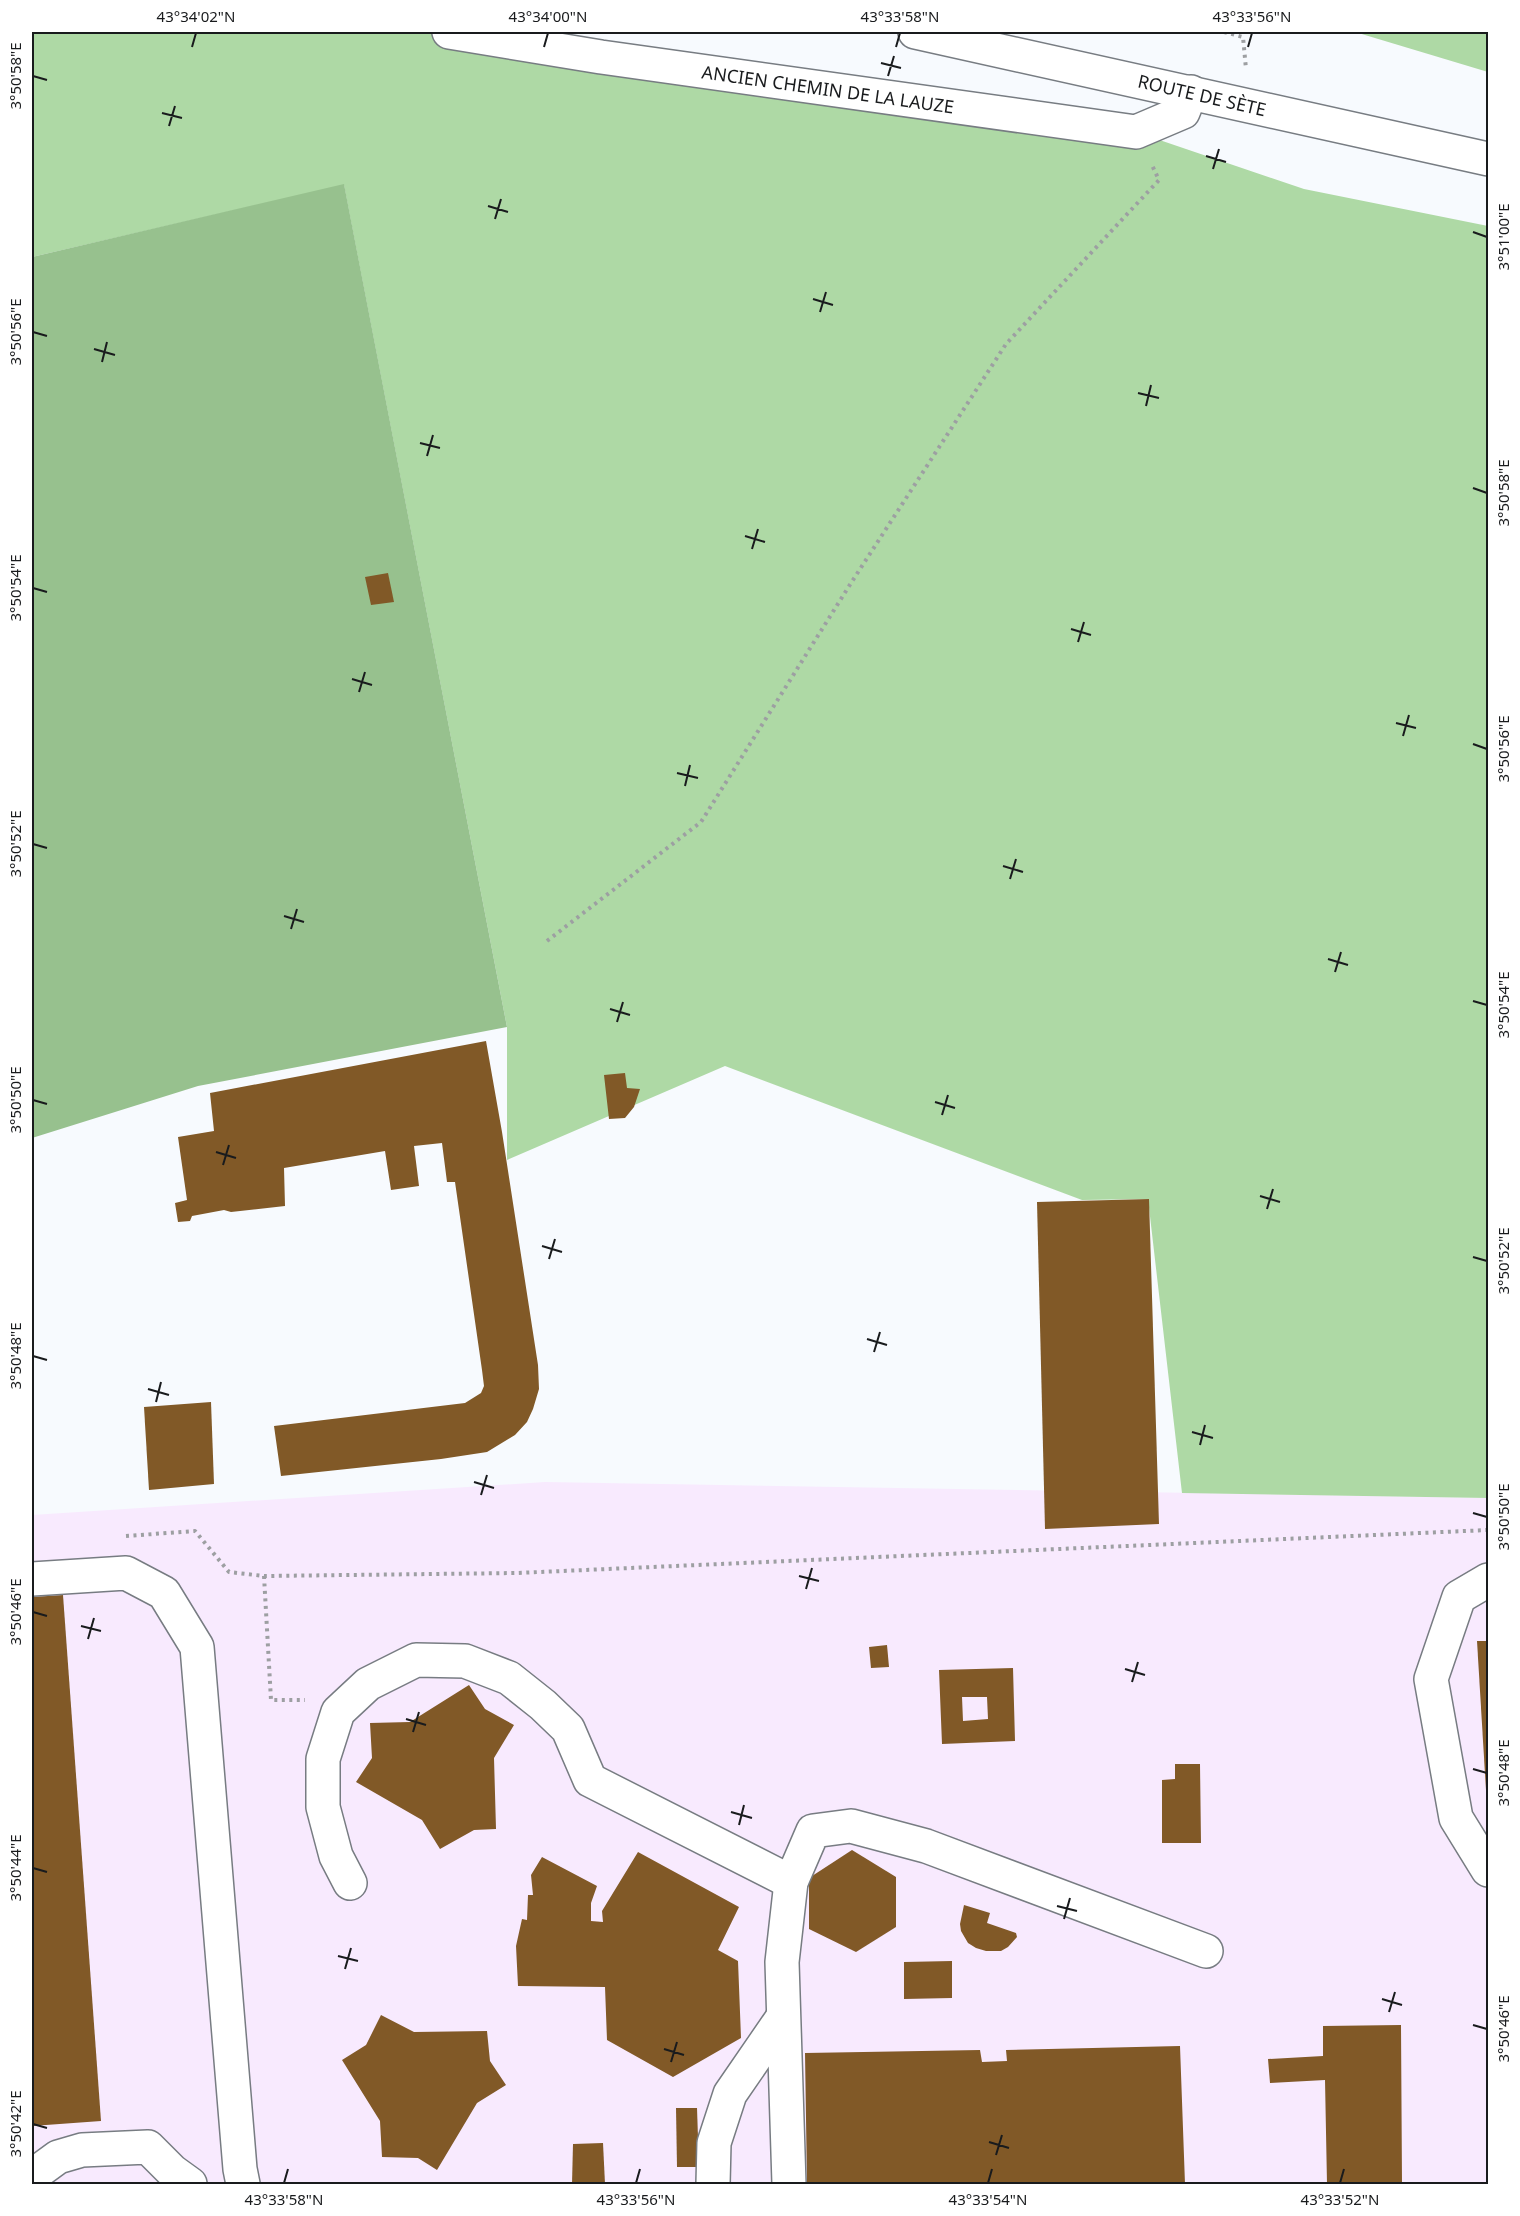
<svg xmlns="http://www.w3.org/2000/svg" width="1520" height="2216" viewBox="0 0 1520 2216" font-family="'Noto Sans',sans-serif">
<rect width="100%" height="100%" fill="#f7fafe"/>
<!-- industrial -->
<path fill="#f8eafe" d="M 545,1482 L 1488,1498 L 1488,2184 L 32,2184 L 32,1515 Z"/>
<!-- green -->
<g fill="#aed9a5">
<path d="M 32,32 L 536,32 L 1136,132 L 1304,189 L 1488,226 L 1488,1498 L 1182,1493 L 1148,1199 L 1082,1200 L 725,1066 L 507,1160 L 507,1027 L 344,185 L 32,257 Z"/>
<path d="M 1355,32 L 1488,32 L 1488,72 Z"/>
</g>
<!-- forest -->
<path fill="#97c18e" d="M 344,184 L 507,1027 L 198,1086 L 32,1138 L 32,257 Z"/>
<!-- building -->
<g fill="#815927" fill-rule="evenodd">
<path d="M 388,573 L 394,602 L 371,605 L 365,577 Z"/>
<path d="M 486,1041 L 502,1132 L 538,1365 L 539,1389 L 533,1409 L 527,1422 L 515,1435 L 487,1452 L 441,1459 L 281,1476 L 274,1426 L 465,1403 L 481,1393 L 484,1386 L 482,1370 L 455,1182 L 447,1182 L 442,1143 L 414,1146 L 419,1186 L 391,1190 L 385,1151 L 284,1168 L 285,1206 L 231,1212 L 224,1210 L 192,1216 L 190,1221 L 178,1222 L 175,1203 L 187,1200 L 178,1137 L 214,1131 L 210,1093 Z"/>
<path d="M 625,1073 L 627,1088 L 640,1089 L 634,1107 L 625,1118 L 609,1119 L 604,1075 Z"/>
<path d="M 1149,1199 L 1159,1524 L 1045,1529 L 1037,1202 Z"/>
<path d="M 211,1402 L 214,1484 L 149,1490 L 144,1407 Z"/>
<path d="M 63,1595 L 101,2121 L 32,2126 L 32,1597 Z"/>
<path d="M 1477,1641 L 1488,1641 L 1488,1807 L 1487,1807 Z"/>
<path d="M 887,1645 L 889,1667 L 871,1668 L 869,1647 Z"/>
<path d="M 1013,1668 L 1015,1741 L 942,1744 L 939,1670 ZM 962,1697 L 987,1697 L 988,1719 L 963,1721 Z"/>
<path d="M 469,1685 L 485,1709 L 514,1725 L 494,1758 L 496,1829 L 474,1830 L 440,1849 L 422,1820 L 356,1782 L 372,1758 L 370,1723 L 410,1722 Z"/>
<path d="M 1175,1764 L 1200,1764 L 1201,1843 L 1162,1843 L 1162,1780 L 1175,1779 Z"/>
<path d="M 852,1850 L 896,1877 L 896,1927 L 856,1952 L 809,1929 L 809,1878 Z"/>
<path d="M 638,1852 L 739,1907 L 718,1950 L 738,1961 L 741,2038 L 673,2077 L 607,2040 L 605,1987 L 518,1986 L 516,1946 L 522,1919 L 527,1920 L 528,1895 L 533,1895 L 531,1875 L 542,1857 L 597,1886 L 591,1903 L 591,1921 L 603,1922 L 602,1911 Z"/>
<path d="M 964,1905 L 990,1913 L 987,1923 L 1016,1933 L 1017,1937 L 1008,1947 L 1001,1951 L 986,1951 L 976,1948 L 968,1943 L 961,1931 L 960,1924 Z"/>
<path d="M 952,1961 L 952,1998 L 904,1999 L 904,1962 Z"/>
<path d="M 381,2015 L 414,2032 L 487,2031 L 490,2061 L 506,2085 L 477,2103 L 437,2170 L 418,2158 L 382,2157 L 380,2121 L 342,2060 L 366,2045 Z"/>
<path d="M 1401,2025 L 1402,2184 L 1327,2184 L 1325,2080 L 1270,2083 L 1268,2059 L 1323,2056 L 1323,2026 Z"/>
<path d="M 1180,2046 L 1185,2184 L 807,2184 L 805,2053 L 980,2050 L 982,2062 L 1007,2061 L 1006,2050 Z"/>
<path d="M 676,2108 L 697,2108 L 699,2167 L 677,2167 Z"/>
<path d="M 603,2143 L 605,2184 L 572,2184 L 573,2144 Z"/>
</g>
<g fill="none" stroke-linecap="round" stroke-linejoin="round">
<!-- minor casing -->
<g stroke="#777c82" stroke-width="36">
<g id="minor">
<path d="M 449,32 L 601,57 L 1136,132 L 1183,112 L 1191,92"/>
<path d="M 32,1579 L 126,1573 L 164,1593 L 197,1647 L 240,2169 L 243,2184"/>
<path d="M 1488,1580 L 1459,1597 L 1431,1679 L 1456,1818 L 1488,1870"/>
<path d="M 350,1883 L 336,1856 L 323,1807 L 323,1759 L 338,1712 L 368,1684 L 416,1660 L 465,1661 L 509,1678 L 543,1705 L 568,1729 L 590,1780 L 791,1882"/>
<path d="M 32,2176 L 58,2157 L 82,2150 L 148,2147 L 172,2171 L 190,2184"/>
<path d="M 713,2184 L 714,2143 L 730,2094 L 783,2017"/>
<path d="M 789,2184 L 782,1962 L 791,1882 L 813,1831 L 851,1826 L 926,1846 L 1206,1951"/>
</g>
</g>
<!-- major casing -->
<g stroke="#777c82" stroke-width="36">
<path id="major" d="M 915,32 L 1488,159"/>
</g>
<!-- path -->
<g stroke="#9d9fa2" stroke-width="4" stroke-dasharray="3 4.5" stroke-linecap="butt">
<path d="M 1224,32 L 1243,37 L 1246,69"/>
<path d="M 547,941 L 701,822 L 851,583 L 1006,344 L 1159,180 L 1151,163"/>
<path d="M 126,1536 L 195,1531 L 229,1572 L 264,1576 L 517,1573 L 1488,1530"/>
<path d="M 264,1576 L 271,1700 L 305,1700"/>
</g>
<!-- minor -->
<use href="#minor" stroke="#fff" stroke-width="33"/>
<!-- major -->
<use href="#major" stroke="#fff" stroke-width="33"/>
</g>
<!-- ticks -->
<path fill="none" stroke="#191b1d" stroke-width="2" d="M 192,47 L 196,33M 544,47 L 548,33M 896,47 L 900,33M 1248,47 L 1252,33M 881,63 L 901,68M 33,76 L 47,80M 888,76 L 894,56M 162,113 L 182,118M 169,126 L 175,106M 1206,156 L 1226,162M 1213,169 L 1219,149M 488,206 L 508,212M 495,219 L 501,199M 1473,232 L 1487,237M 813,299 L 833,305M 820,312 L 826,292M 33,332 L 47,336M 94,349 L 115,355M 102,362 L 107,342M 1138,393 L 1159,398M 1146,406 L 1151,385M 420,443 L 440,448M 427,456 L 433,435M 1473,488 L 1487,493M 745,536 L 765,542M 752,549 L 758,529M 33,588 L 47,592M 1071,629 L 1091,635M 1078,642 L 1084,622M 352,679 L 372,685M 359,692 L 365,672M 1396,723 L 1416,728M 1403,736 L 1409,715M 1473,744 L 1487,749M 677,773 L 698,778M 685,786 L 690,765M 33,844 L 47,848M 1003,866 L 1023,872M 1010,879 L 1016,859M 284,916 L 304,922M 291,929 L 297,909M 1328,959 L 1348,965M 1335,972 L 1341,952M 1473,1001 L 1487,1005M 610,1009 L 630,1015M 617,1022 L 623,1002M 33,1100 L 47,1104M 935,1102 L 955,1108M 942,1115 L 948,1095M 216,1152 L 236,1158M 223,1165 L 229,1145M 1260,1196 L 1280,1202M 1267,1209 L 1273,1189M 542,1246 L 562,1252M 1473,1257 L 1487,1261M 549,1259 L 555,1239M 867,1339 L 887,1345M 874,1352 L 880,1332M 33,1356 L 47,1360M 148,1389 L 169,1395M 156,1402 L 161,1382M 1192,1432 L 1213,1438M 1200,1445 L 1205,1425M 474,1482 L 494,1488M 481,1495 L 487,1475M 1473,1513 L 1487,1517M 799,1576 L 819,1581M 806,1589 L 812,1568M 33,1612 L 47,1616M 81,1626 L 101,1631M 88,1639 L 94,1618M 1125,1669 L 1145,1675M 1132,1682 L 1138,1662M 406,1719 L 426,1725M 413,1732 L 419,1712M 1473,1769 L 1487,1773M 731,1812 L 752,1818M 739,1825 L 744,1805M 33,1868 L 47,1872M 1057,1906 L 1077,1911M 1064,1919 L 1070,1898M 338,1956 L 358,1961M 345,1969 L 351,1948M 1382,1999 L 1402,2005M 1389,2012 L 1395,1992M 1473,2025 L 1487,2029M 664,2049 L 684,2055M 671,2062 L 677,2042M 33,2124 L 47,2128M 989,2142 L 1009,2148M 996,2155 L 1002,2135M 284,2183 L 288,2169M 636,2183 L 640,2169M 988,2183 L 992,2169M 1340,2183 L 1344,2169"/>
<g text-anchor="middle" dominant-baseline="central" stroke-width="6" stroke-linejoin="round" paint-order="stroke">
<!-- street labels -->
<g font-size="18" fill="#191b1d" stroke="#fff">
<text transform="translate(828 89) rotate(8)">ANCIEN CHEMIN DE LA LAUZE</text>
<text transform="translate(1202 95) rotate(13)">ROUTE DE SÈTE</text>
</g>
</g>
<!-- border -->
<rect width="1520" height="2216" fill="none" stroke="#ffffff" stroke-width="66"/>
<rect x="33" y="33" width="1454" height="2150" fill="none" stroke="#191b1d" stroke-width="2"/>
<g font-size="15" text-anchor="middle" fill="#191b1d">
<text x="196" y="22">43°34'02"N</text>
<text x="548" y="22">43°34'00"N</text>
<text x="900" y="22">43°33'58"N</text>
<text x="1252" y="22">43°33'56"N</text>
<text transform="translate(16 76) rotate(-90)" y="5">3°50'58"E</text>
<text transform="translate(1504 237) rotate(-90)" y="5">3°51'00"E</text>
<text transform="translate(16 332) rotate(-90)" y="5">3°50'56"E</text>
<text transform="translate(1504 493) rotate(-90)" y="5">3°50'58"E</text>
<text transform="translate(16 588) rotate(-90)" y="5">3°50'54"E</text>
<text transform="translate(1504 749) rotate(-90)" y="5">3°50'56"E</text>
<text transform="translate(16 844) rotate(-90)" y="5">3°50'52"E</text>
<text transform="translate(1504 1005) rotate(-90)" y="5">3°50'54"E</text>
<text transform="translate(16 1100) rotate(-90)" y="5">3°50'50"E</text>
<text transform="translate(1504 1261) rotate(-90)" y="5">3°50'52"E</text>
<text transform="translate(16 1356) rotate(-90)" y="5">3°50'48"E</text>
<text transform="translate(1504 1517) rotate(-90)" y="5">3°50'50"E</text>
<text transform="translate(16 1612) rotate(-90)" y="5">3°50'46"E</text>
<text transform="translate(1504 1773) rotate(-90)" y="5">3°50'48"E</text>
<text transform="translate(16 1868) rotate(-90)" y="5">3°50'44"E</text>
<text transform="translate(1504 2029) rotate(-90)" y="5">3°50'46"E</text>
<text transform="translate(16 2124) rotate(-90)" y="5">3°50'42"E</text>
<text x="284" y="2205">43°33'58"N</text>
<text x="636" y="2205">43°33'56"N</text>
<text x="988" y="2205">43°33'54"N</text>
<text x="1340" y="2205">43°33'52"N</text>
</g>
</svg>
